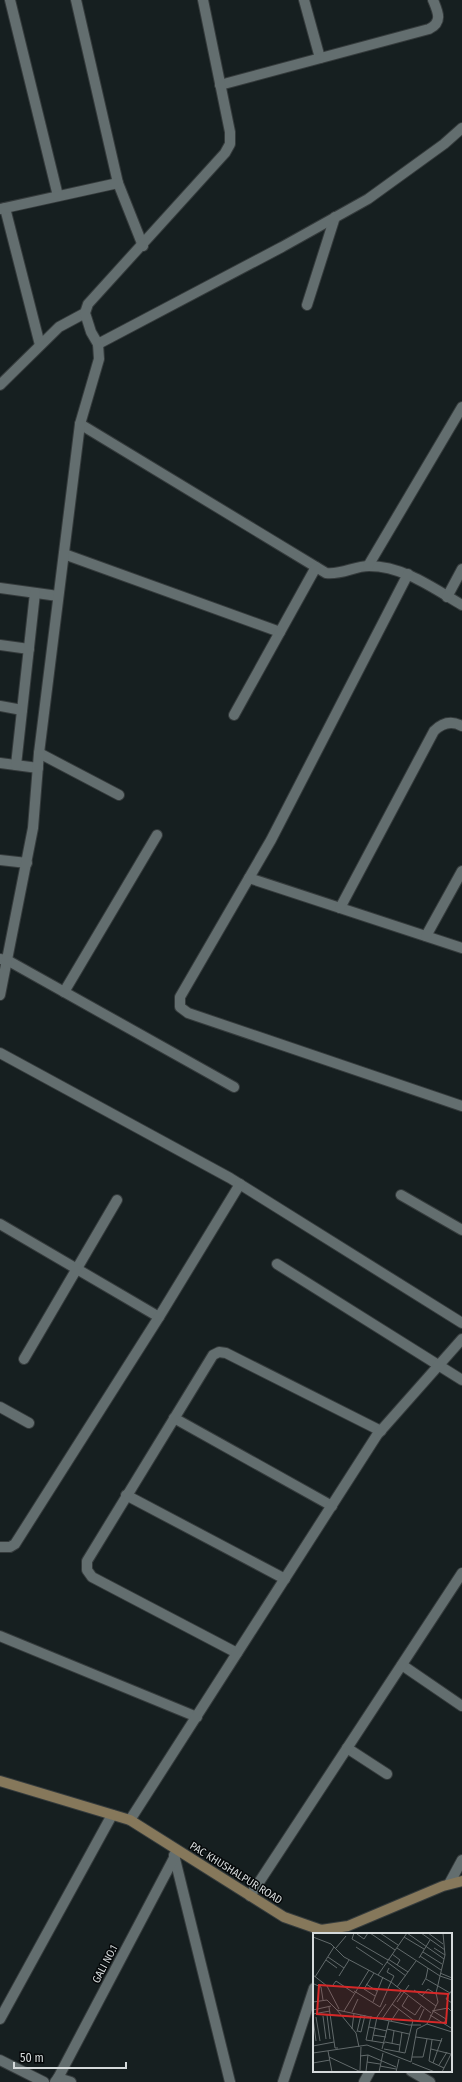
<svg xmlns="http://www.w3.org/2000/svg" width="462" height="2082" viewBox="0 0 462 2082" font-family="'Fira Sans Condensed',sans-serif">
<rect width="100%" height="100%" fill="#161f20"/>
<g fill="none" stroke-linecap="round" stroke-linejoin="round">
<!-- street casing -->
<g stroke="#353b3c" stroke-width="12">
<g id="street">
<path d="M 10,0 L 58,196"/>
<path d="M 76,0 L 118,183 L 143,246"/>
<path d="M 304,0 L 320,58"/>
<path d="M 220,85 L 429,29 C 443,22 438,12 433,0"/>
<path d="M 5,208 L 40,345"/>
<path d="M 0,209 L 118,183"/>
<path d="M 307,305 L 335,217"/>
<path d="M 98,344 L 282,247 L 368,199 L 444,144 L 462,128"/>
<path d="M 0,385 L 59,327 L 85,313"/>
<path d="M 80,424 L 326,573 C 342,575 354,566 369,566 C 403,566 433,588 462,605"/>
<path d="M 64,554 L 280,632"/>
<path d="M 368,566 L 462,407"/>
<path d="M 408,574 L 271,840 L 180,997 L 180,1007 L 188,1013 L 462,1106"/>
<path d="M 0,588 L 58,596"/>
<path d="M 447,597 L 462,569"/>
<path d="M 0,645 L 29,649"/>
<path d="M 0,706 L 22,710"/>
<path d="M 234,715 L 316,567"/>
<path d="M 39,753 L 119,795"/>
<path d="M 0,763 L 38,768"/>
<path d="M 16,765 L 35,593"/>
<path d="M 0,860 L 27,863"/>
<path d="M 249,878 L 462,948"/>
<path d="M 340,908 L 434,731 C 442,723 451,720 462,726"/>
<path d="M 426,936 L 462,871"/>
<path d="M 0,959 L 7,960 L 234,1087"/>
<path d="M 64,992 L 157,835"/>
<path d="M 0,995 L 33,828 L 39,753 L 80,424 L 99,359 L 98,344 L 91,332 L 85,313 L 88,304 L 225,153 L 230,144 L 230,132 L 203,0"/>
<path d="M 0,1053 L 230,1178 L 462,1323"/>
<path d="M 401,1195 L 462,1230"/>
<path d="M 0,1224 L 159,1317"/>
<path d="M 277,1264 L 462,1380"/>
<path d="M 24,1359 L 117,1200"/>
<path d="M 0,1407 L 29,1423"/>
<path d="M 174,1418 L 332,1506"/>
<path d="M 126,1495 L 285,1579"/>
<path d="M 0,1547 L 10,1547 L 15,1544 L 159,1317 L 240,1184"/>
<path d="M 0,1636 L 197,1717"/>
<path d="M 237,1653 L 92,1577 L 87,1570 L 87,1561 L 213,1355 L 219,1352 L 226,1353 L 381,1431"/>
<path d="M 402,1665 L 462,1706"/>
<path d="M 347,1748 L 387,1774"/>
<path d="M 130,1820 L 377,1435 L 462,1339"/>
<path d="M 174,1855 L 230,2082"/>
<path d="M 449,1884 L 462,1860"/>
<path d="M 250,1896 L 462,1573"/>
<path d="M 0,2019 L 112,1815"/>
<path d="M 0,2060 L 44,2082"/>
<path d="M 411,2071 L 430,2082"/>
<path d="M 58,2078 L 71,2082"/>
<path d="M 55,2082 L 58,2078 L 175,1856"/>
<path d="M 283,2082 L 314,1988"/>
<path d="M 364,2082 L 370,2071"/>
</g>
</g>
<!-- secondary casing -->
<g stroke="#353b3c" stroke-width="12">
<path id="secondary" d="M 0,1781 L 130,1820 L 284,1917 L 321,1930 L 348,1926 L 443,1886 L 462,1881"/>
</g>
<!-- street -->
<use href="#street" stroke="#636e6f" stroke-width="10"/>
<!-- secondary -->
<use href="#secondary" stroke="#86785b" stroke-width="10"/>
</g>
<g text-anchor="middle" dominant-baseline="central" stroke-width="3" stroke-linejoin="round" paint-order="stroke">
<!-- street labels -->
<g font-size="11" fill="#d5dadb" stroke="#050809">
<text transform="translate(236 1873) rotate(32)">PAC KHUSHALPUR ROAD</text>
<text transform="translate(105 1964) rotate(-62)">GALI NO.1</text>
</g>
</g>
<!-- overview -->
<g transform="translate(313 1933)">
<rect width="139" height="139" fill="#161f20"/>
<path fill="none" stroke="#626a6b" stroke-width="1" d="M 41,0 L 39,6 L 75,27M 57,0 L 82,17M 67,0 L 85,12M 94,0 L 131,26M 108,0 L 132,17M 115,0 L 130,11M 130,0 L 132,22 L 123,60 L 125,69 L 114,91 L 139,99M 44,1 L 51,6 L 55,0M 0,4 L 18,11 L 31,24 L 78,49 L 118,80M 91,4 L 111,16M 43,14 L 70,32M 23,15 L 33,3M 84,15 L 127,43M 121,15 L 132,22M 110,19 L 129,31M 79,21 L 87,27 L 84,32M 107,23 L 128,37M 15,24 L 31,35M 106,25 L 117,7M 75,26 L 95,39M 13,27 L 24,35M 74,29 L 93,43M 76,35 L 74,39 L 81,43 L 78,49M 61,40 L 51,56 L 62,63M 127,40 L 139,45M 0,42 L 14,53 L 26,76M 65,42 L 94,0M 26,43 L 36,27M 127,43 L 139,47M 2,44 L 21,14M 113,46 L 125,53M 1,51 L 8,54 L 10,67M 53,51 L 64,58M 20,52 L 23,48 L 41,60M 109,52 L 113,45 L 115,35M 125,53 L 137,60M 84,54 L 103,28M 101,57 L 123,73M 139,57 L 133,66 L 139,70M 41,58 L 67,74 L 78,49M 95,63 L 89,73 L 102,82 L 108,73M 109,63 L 115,56 L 123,61M 0,69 L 14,67 L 24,77 L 96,92 L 108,92M 60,69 L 70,44M 84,69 L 96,52M 16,74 L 22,115 L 25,115M 0,77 L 18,73M 24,77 L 43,100 L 46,114M 31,78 L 56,37M 119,78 L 135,75 L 139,79M 120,78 L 133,86 L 131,91M 39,79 L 45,66M 0,81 L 17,78M 14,82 L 17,106M 117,82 L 138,95M 10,83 L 13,106M 58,83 L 53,107 L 72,110M 3,84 L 7,108M 0,85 L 3,108M 69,86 L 89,57M 78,88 L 86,76M 105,89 L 111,76M 56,94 L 74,98M 39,96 L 41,80M 74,96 L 96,101M 45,98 L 48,99 L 52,82M 44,99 L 48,82M 60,102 L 73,104M 103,104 L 129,108M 119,107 L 116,128 L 131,135M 59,108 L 64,84 L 73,71M 72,109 L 87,112M 79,110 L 81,98M 0,113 L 21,109M 69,116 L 76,88M 71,116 L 92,120 L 100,87 L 79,71M 118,116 L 138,121M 15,118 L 19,139M 86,119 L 89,99M 0,120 L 54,112 L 98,129M 47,123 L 55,122 L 83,134M 16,124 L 48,139M 99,124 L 110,124 L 114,106M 54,129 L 67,131M 98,129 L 104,96 L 114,91M 0,130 L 17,127M 99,130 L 122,139M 120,130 L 129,105M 126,132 L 134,119M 67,133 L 83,136M 47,137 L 48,114M 46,138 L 60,139M 53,138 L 55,122M 66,139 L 70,120M 83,139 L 86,126M 129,139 L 138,121"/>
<path fill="#d62828" fill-opacity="0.15" stroke="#d62828" stroke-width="2" d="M 6,52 L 135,61 L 133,90 L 4,81 Z"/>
<rect width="139" height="139" fill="none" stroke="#d5dadb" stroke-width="2"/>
</g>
<!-- scale -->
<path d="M14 2062v6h112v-6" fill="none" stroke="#d5dadb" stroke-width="2"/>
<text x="20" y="2062" font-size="12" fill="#d5dadb" stroke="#050809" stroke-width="3" paint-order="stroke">50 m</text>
</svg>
